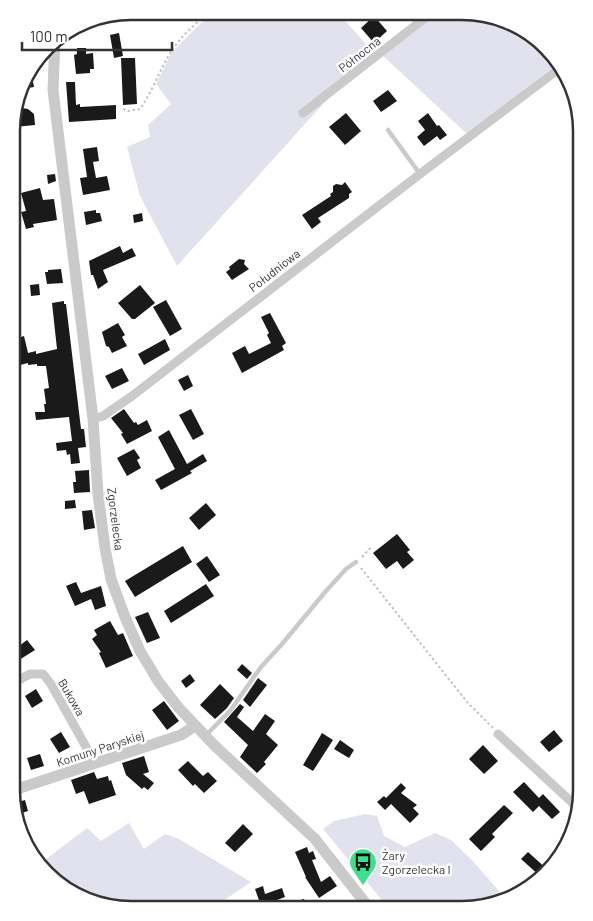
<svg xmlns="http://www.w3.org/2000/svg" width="593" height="921" viewBox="0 0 593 921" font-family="Barlow,sans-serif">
<rect width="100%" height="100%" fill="#fff"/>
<!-- green -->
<g fill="#e2e2ee">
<path d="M 485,13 L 535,36 L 557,64 L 467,134 L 381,54 L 437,14 Z"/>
<path d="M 340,15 L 375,54 L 359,64 L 177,266 L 140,196 L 127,147 L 150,137 L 148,125 L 171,104 L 156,84 L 172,52 L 208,16 Z"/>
<path d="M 365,814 L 377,816 L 384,836 L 405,847 L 435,833 L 451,840 L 471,859 L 499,891 L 499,902 L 463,910 L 390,910 L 323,829 L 334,821 Z"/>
<path d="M 129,823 L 144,849 L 165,834 L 179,839 L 251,882 L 217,905 L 218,909 L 115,909 L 58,885 L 41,863 L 87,828 L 101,841 Z"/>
</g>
<!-- building -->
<g fill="#1a1a1a">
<path d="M 374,16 L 387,31 L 374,43 L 361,28 Z"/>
<path d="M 119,33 L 123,56 L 114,58 L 110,35 Z"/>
<path d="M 77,48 L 86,48 L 86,54 L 93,53 L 94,69 L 90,69 L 90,73 L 76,74 L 74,55 L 77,54 Z"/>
<path d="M 121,58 L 135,58 L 137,104 L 123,105 Z"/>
<path d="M 30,67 L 34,87 L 21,89 L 27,71 Z"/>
<path d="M 66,82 L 75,82 L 76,105 L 80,104 L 80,107 L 116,105 L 116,119 L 69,122 Z"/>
<path d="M 388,90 L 397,101 L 381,112 L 373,101 Z"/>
<path d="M 22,108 L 28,109 L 34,114 L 35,125 L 15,127 L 13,114 Z"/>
<path d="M 346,113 L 361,131 L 345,145 L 329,127 Z"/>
<path d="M 428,113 L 437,126 L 439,125 L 447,135 L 440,140 L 437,136 L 424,146 L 417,137 L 425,130 L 418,121 Z"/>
<path d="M 97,147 L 99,161 L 93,162 L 96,178 L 107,176 L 110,190 L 83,195 L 80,178 L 87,177 L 83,149 Z"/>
<path d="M 55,174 L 56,181 L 48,184 L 47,175 Z"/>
<path d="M 12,181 L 20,186 L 21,192 L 12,195 Z"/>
<path d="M 345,182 L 352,192 L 349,194 L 349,198 L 318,218 L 321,222 L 312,229 L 302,215 L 331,196 L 330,194 L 333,192 L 333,186 L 336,184 L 342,185 Z"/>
<path d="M 40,188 L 43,200 L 54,199 L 57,220 L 33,224 L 34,227 L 26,229 L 21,212 L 26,211 L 21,193 Z"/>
<path d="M 96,210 L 96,213 L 100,213 L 102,221 L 86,225 L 84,212 Z"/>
<path d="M 142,213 L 143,221 L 134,223 L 133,215 Z"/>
<path d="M 120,246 L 123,253 L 132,248 L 136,256 L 103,270 L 108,282 L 98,289 L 93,275 L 91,275 L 89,261 Z"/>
<path d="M 239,259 L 245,260 L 244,264 L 249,269 L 232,280 L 226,272 L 230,269 L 229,267 Z"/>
<path d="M 61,269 L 63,283 L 47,284 L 45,272 L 48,272 L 48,270 Z"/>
<path d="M 39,284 L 40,295 L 31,296 L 30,285 Z"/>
<path d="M 140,285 L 155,303 L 135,319 L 132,319 L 118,303 Z"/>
<path d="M 166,300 L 182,329 L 170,336 L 153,307 Z"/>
<path d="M 64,301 L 64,304 L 66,304 L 81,429 L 84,429 L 86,447 L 78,448 L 80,463 L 71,464 L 70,454 L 67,455 L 66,450 L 57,451 L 56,443 L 72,441 L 69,417 L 36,420 L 35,412 L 45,412 L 44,404 L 46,404 L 44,389 L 49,388 L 46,366 L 37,366 L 37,364 L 28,365 L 28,363 L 12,367 L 12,332 L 19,330 L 21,337 L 24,336 L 28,353 L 36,351 L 36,354 L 57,349 L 52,303 Z"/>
<path d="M 270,313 L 286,343 L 282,346 L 284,350 L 242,373 L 232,353 L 245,346 L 249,354 L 271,343 L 267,335 L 269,333 L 261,317 Z"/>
<path d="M 118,323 L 125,335 L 122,337 L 127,346 L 112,353 L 109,347 L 106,346 L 102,332 Z"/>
<path d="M 165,339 L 170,350 L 144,365 L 138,354 Z"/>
<path d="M 122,368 L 129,381 L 112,389 L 105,376 Z"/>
<path d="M 188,375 L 193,386 L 184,391 L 178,380 Z"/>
<path d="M 124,409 L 134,423 L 136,422 L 138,425 L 147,420 L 152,431 L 127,444 L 121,434 L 123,433 L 111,418 Z"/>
<path d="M 191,409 L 204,434 L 193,440 L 179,415 Z"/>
<path d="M 169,430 L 187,464 L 203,454 L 207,461 L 190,471 L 192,473 L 161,490 L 155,480 L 175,469 L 158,437 Z"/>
<path d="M 134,449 L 140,458 L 137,460 L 141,468 L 127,476 L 117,458 Z"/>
<path d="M 89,470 L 90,492 L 74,493 L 73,482 L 76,482 L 75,471 Z"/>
<path d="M 75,500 L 76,508 L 65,509 L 65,501 Z"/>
<path d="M 206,503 L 216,515 L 199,530 L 189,518 Z"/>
<path d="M 92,510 L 95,528 L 84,530 L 82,511 Z"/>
<path d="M 397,534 L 410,550 L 407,552 L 414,560 L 403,569 L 397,561 L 386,569 L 373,553 Z"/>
<path d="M 183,546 L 192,562 L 135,597 L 125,581 Z"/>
<path d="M 207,556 L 220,575 L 209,582 L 196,564 Z"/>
<path d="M 76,582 L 81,593 L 101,586 L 106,606 L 95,610 L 91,599 L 75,606 L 66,586 Z"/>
<path d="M 206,584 L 214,596 L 171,623 L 164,611 Z"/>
<path d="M 148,612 L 160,638 L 147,643 L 135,617 Z"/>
<path d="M 110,621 L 118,635 L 123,633 L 133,656 L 106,668 L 99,653 L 101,652 L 92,639 L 97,635 L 94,630 Z"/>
<path d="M 27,640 L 35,650 L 19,660 L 11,648 L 18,644 L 19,646 Z"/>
<path d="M 242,664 L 252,673 L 247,679 L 237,670 Z"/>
<path d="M 190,674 L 195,681 L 186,688 L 181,681 Z"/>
<path d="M 258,678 L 267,685 L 250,707 L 243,700 Z"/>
<path d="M 220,684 L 234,698 L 227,708 L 215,719 L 200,705 Z"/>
<path d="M 36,689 L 43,701 L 32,708 L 25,696 Z"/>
<path d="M 164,701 L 179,721 L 167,730 L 152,710 Z"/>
<path d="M 240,704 L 244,707 L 237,717 L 253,731 L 265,714 L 275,721 L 266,734 L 278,745 L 264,762 L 266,764 L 257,773 L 240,757 L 248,745 L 224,722 Z"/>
<path d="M 554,730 L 563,741 L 549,752 L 540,742 Z"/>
<path d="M 61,732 L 70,747 L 59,753 L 50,739 Z"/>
<path d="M 322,733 L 333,740 L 313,771 L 303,765 Z"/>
<path d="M 340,740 L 354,750 L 349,758 L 334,749 Z"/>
<path d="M 483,745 L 498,761 L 484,774 L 469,759 Z"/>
<path d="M 40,754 L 44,766 L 31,770 L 27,758 Z"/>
<path d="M 144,756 L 149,772 L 143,774 L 154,783 L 148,790 L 144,787 L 142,789 L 126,775 L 122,763 Z"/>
<path d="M 188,761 L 203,776 L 208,772 L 217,781 L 204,793 L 195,784 L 193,786 L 178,770 Z"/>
<path d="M 94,772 L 97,779 L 108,776 L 109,781 L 111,780 L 116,795 L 89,804 L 84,791 L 76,794 L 71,780 Z"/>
<path d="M 524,782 L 539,798 L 543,794 L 560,812 L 552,819 L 539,806 L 533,812 L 513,792 Z"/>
<path d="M 401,783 L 406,788 L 401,793 L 417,805 L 413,808 L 419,814 L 410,823 L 391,804 L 385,810 L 377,802 L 384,796 L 386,798 Z"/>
<path d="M 25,800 L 28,811 L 19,814 L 15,803 Z"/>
<path d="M 504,805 L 513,813 L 492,834 L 495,837 L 481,851 L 469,839 Z"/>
<path d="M 243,824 L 253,834 L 235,852 L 225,843 Z"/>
<path d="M 307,847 L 309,853 L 313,851 L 316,859 L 312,860 L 321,882 L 330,876 L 337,886 L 319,898 L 305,877 L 306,877 L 295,852 Z"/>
<path d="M 528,852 L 548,870 L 540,876 L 521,859 Z"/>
<path d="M 263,886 L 265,894 L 282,888 L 285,897 L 261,906 L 255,889 Z"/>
<path d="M 304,899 L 308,909 L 277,909 L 277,907 Z"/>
</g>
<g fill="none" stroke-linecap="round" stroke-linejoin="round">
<!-- path -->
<g stroke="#c3c3c3" stroke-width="2" stroke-dasharray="2.5 2.5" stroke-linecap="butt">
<path d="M 123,109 L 128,111 L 140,109 C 155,88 162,61 179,41 C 186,32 196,24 204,16"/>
<path d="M 362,557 L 371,547"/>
<path d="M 361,568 L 467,702 L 493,728"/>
</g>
<!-- service -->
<g stroke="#cacaca" stroke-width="4.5">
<path d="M 388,130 L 420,174"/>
<path d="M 206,735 L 230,711 L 261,667 L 282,644 L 326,591 L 346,569 L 356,562"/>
</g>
<!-- minor -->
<g stroke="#cacaca" stroke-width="9">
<path d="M 303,113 L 430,14"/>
<path d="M 93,419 L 103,416 L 132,396 L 420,174 L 560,68"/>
<path d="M 11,684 L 30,674 L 43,674 L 51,684 L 95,763"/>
<path d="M 498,734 L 578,808"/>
</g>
<!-- tertiary -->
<g stroke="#cacaca" stroke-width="11">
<path d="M 55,39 L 53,90 L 93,419 L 98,494 L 105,548 L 111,579 L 125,617 L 140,651 L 158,681 L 178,707 L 214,745 L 315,839 L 370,909"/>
<path d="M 11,791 L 181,735 L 195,726"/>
</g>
</g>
<!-- icons -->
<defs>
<g id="bus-pin" transform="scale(1.4375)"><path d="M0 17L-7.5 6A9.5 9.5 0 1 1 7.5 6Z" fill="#3de18d" stroke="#fff"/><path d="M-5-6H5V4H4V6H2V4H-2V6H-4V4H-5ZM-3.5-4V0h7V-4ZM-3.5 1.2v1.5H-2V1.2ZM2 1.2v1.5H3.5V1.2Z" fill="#111"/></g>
</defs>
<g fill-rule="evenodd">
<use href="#bus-pin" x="363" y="862"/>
</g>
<g text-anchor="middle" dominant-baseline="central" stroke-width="5" stroke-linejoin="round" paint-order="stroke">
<!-- street labels -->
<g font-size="12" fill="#333" stroke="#fff">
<text transform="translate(359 54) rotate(-38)">Północna</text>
<text transform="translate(274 270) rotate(-38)">Południowa</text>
<text transform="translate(116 519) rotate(83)">Zgorzelecka</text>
<text transform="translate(72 697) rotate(60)">Bukowa</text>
<text transform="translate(100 748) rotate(-18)">Komuny Paryskiej</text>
</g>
<!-- poi labels -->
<g font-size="12" fill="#333" stroke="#fff" text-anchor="start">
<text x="382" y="855">Żary<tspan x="382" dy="14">Zgorzelecka I</tspan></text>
</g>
</g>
<!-- crop -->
<path d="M0 0H593V921H0ZM131 20H462A111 111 0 0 1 573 131V790A111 111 0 0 1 462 901H131A111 111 0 0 1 20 790V131A111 111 0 0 1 131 20Z" fill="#fff" fill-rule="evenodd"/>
<path fill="none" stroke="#333" stroke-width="2.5" d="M131 20H462A111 111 0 0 1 573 131V790A111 111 0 0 1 462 901H131A111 111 0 0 1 20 790V131A111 111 0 0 1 131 20Z"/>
<!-- scale -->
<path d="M22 42v8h150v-8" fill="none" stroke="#333333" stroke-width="2.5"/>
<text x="30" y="42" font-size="15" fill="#333333" stroke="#ffffff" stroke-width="4" paint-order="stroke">100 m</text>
</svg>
